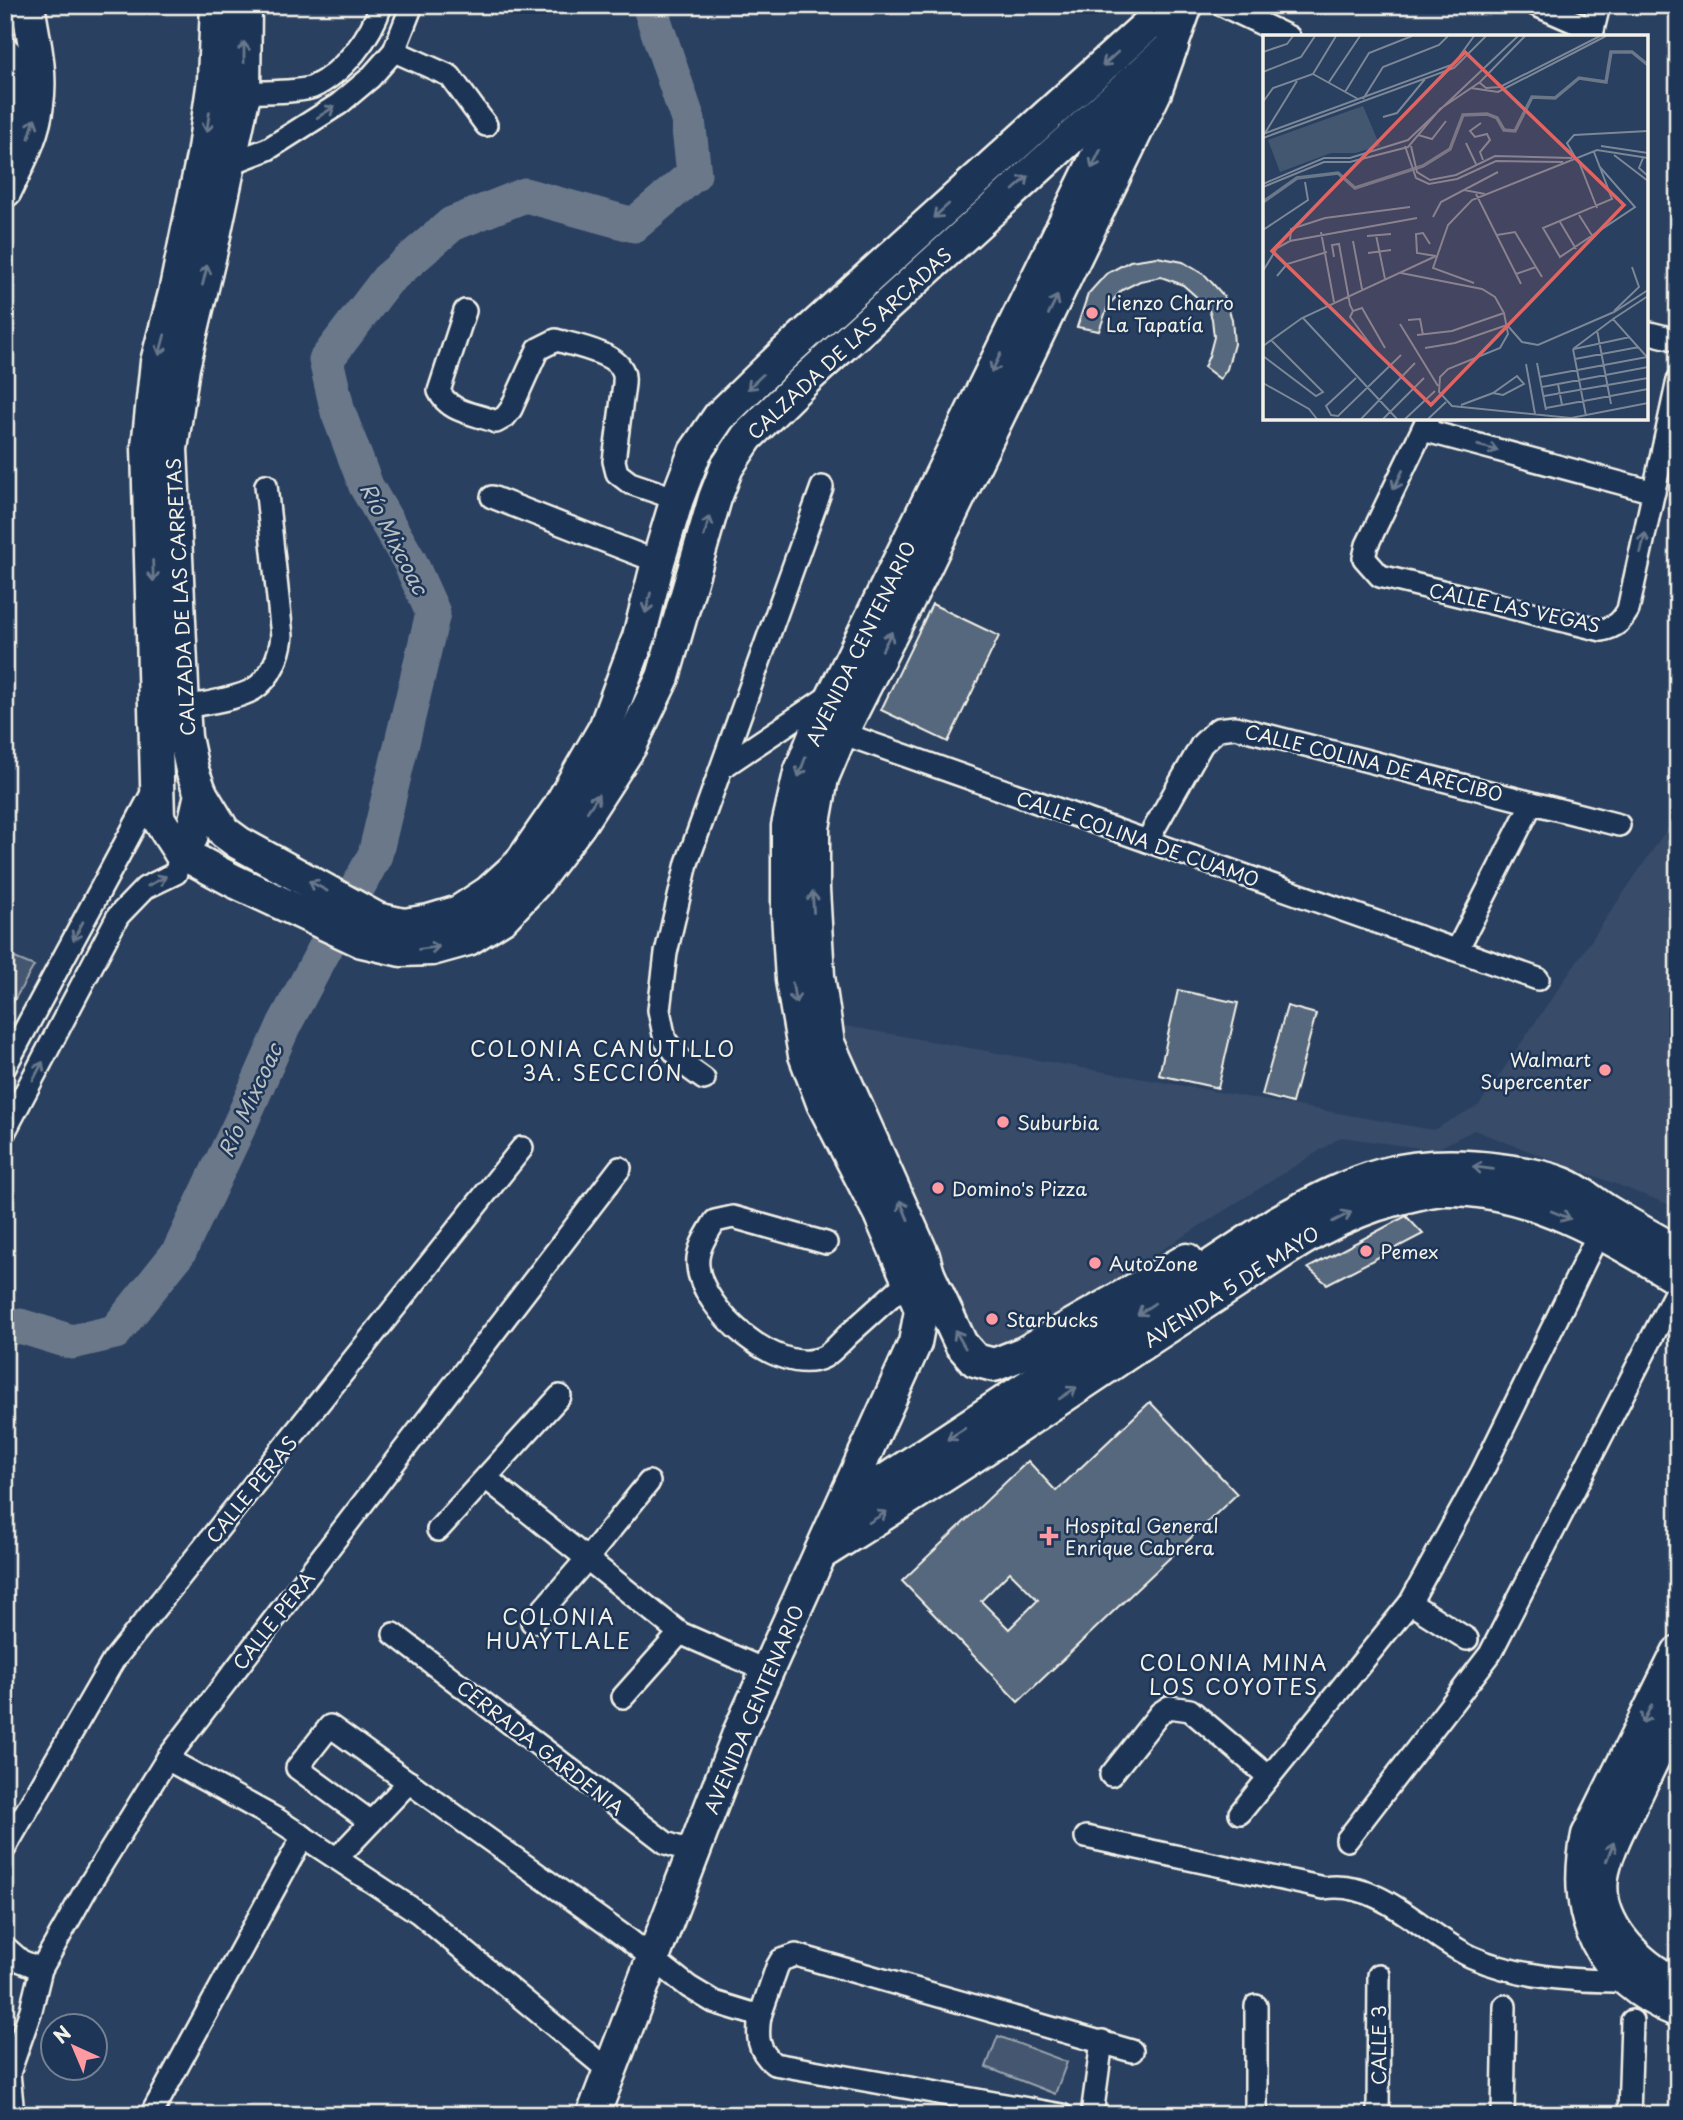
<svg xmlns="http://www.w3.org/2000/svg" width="1683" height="2120" viewBox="0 0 1683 2120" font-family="'Playpen Sans',sans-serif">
<rect width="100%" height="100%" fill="#2a4060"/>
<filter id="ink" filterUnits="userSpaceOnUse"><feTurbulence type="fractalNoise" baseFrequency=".0143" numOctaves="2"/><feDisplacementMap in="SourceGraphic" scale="14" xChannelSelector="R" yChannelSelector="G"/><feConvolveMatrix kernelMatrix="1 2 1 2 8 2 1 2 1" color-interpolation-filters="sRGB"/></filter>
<g filter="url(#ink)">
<!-- built -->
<g fill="#374c69">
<path d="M 1678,813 L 1678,1208 L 1474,1130 L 1435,1150 L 1341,1137 L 1009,1346 L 997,1352 L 984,1347 L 972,1327 L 949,1271 L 894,1158 L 840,1025 L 1433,1130 L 1479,1105 Z"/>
<path d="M 640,2104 L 705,2115 L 635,2115 Z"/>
</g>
<!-- green -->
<g fill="#445771" stroke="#9ca4ac" stroke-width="2">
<path d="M 5,954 L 34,966 L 5,1016 Z"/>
<path d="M 998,2036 L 1067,2062 L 1055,2094 L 986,2067 Z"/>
</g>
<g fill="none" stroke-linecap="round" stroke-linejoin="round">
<!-- river -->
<path stroke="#6a788a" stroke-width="35" d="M 5,1329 L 20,1326 L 72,1342 L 115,1332 L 179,1252 L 242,1120 L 284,1025 L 375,855 L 433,613 L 410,562 L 366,486 L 338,412 L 326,360 L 387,280 L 452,224 L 525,195 L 634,225 L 694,174 L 688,120 L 649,5"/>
</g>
<!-- building -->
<g fill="#56677d" stroke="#f4f1e8" stroke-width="2" fill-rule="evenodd">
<path d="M 1157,257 L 1183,262 L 1206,276 L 1223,295 L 1232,319 L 1234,344 L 1227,369 L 1220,379 L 1204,367 L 1209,356 L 1214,337 L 1212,319 L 1208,307 L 1183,285 L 1161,277 L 1140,281 L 1122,290 L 1108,306 L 1099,331 L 1077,327 L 1088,294 L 1106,274 L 1130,261 Z"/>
<path d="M 932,604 L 999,636 L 948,742 L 881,710 Z"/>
<path d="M 1178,990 L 1238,1003 L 1218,1088 L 1159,1075 Z"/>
<path d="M 1287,1006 L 1316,1014 L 1292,1103 L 1262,1095 Z"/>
<path d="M 1406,1216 L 1423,1234 L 1327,1284 L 1308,1268 Z"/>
<path d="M 1150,1402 L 1237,1494 L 1018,1702 L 902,1581 L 1028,1461 L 1056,1491 ZM 1010,1572 L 1038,1600 L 1009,1629 L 981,1601 Z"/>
</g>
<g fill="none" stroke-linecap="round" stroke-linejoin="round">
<!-- street casing -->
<g stroke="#f4f1e8" stroke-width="26">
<g id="street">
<path d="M 1222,5 L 1289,37"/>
<path d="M 1536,5 L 1593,30 L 1591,37"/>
<path d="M 1593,30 L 1599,5"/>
<path d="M 394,51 L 450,76 L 486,125"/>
<path d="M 232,92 C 245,93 303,92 313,87 C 343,73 371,37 381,5"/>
<path d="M 221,167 L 268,149 L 339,104 L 370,78 L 394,51 L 412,5"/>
<path d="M 465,311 L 439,391 C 449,413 475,413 496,422 L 505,417 L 511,409 L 538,349 L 556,340 C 574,345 617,353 623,372 C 625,376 624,380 624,384 L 614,461 L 617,473 L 630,483 L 677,499"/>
<path d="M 1646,332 L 1678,340"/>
<path d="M 1428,418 L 1367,545 L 1364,558 L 1380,576 L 1602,630 C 1616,627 1621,622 1628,610 L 1678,380"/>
<path d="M 1423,430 L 1654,492"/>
<path d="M 492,497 L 658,562"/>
<path d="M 183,707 C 202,704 238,699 254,689 C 271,678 280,655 282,636 L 266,485"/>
<path d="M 830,729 L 1538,979"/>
<path d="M 723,767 L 832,694"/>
<path d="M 1147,841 L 1202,744 L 1218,729 L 1235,727 L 1619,825"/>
<path d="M 1457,950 L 1532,803"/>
<path d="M 5,1067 L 156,786"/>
<path d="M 704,1079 L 686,1066 L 665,1040 L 659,1010 L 666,953 L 687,863 L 822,487"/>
<path d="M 5,1131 L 118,916 L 145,888 L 176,873 L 180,852"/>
<path d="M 826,1243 L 733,1217 L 715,1221 C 707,1234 696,1250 698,1266 C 701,1309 779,1379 824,1357 C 832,1352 841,1342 848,1335 C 868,1317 888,1299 908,1281 L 920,1277"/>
<path d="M 486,1478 L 680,1633 L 767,1671"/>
<path d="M 438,1530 L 560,1396"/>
<path d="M 1410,1603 L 1467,1639"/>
<path d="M 532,1622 L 586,1560 L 649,1482"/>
<path d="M 394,1634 L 666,1843 L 692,1852"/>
<path d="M 623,1697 L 680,1633"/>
<path d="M 167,1759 L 278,1820 L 419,1913 L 609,2071"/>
<path d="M 1111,1775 L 1160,1713 L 1169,1707 L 1190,1710 L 1269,1777"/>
<path d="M 1240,1813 L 1410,1603 L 1482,1472 L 1604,1222"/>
<path d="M 371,1822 L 297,1768 L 330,1726 L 628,1939 L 689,1987 L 714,2002 L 760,2016 L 777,1967 L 781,1960 L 796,1955 L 1132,2051"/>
<path d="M 1086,1837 L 1324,1888 C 1381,1879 1425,1936 1472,1957 C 1519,1978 1575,1981 1625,1981"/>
<path d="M 1347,1840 L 1490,1654 L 1678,1287"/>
<path d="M 5,1848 L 113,1661 L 522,1148"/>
<path d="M 338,1857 L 409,1782"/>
<path d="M 5,1947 L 21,1961 L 41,1969"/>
<path d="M 760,2016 C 757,2036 757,2050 774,2064 L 1062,2115"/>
<path d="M 13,2115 L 9,2073 L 31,2010 L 41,1969 L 84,1893 L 167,1759 L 620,1168"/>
<path d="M 151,2115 L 303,1836"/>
<path d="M 1092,2115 L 1102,2041"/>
<path d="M 1256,2115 L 1256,2006"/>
<path d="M 1378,2115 L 1379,1975"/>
<path d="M 1503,2115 L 1505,2006"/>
<path d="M 1629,2115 L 1632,2021"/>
</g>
</g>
<!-- secondary casing -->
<g stroke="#f4f1e8" stroke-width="37">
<g id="secondary">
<path d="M 217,5 L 214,80 L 203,156 L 175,293 L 157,362 L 148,447 L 158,818 L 180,852 L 234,881 L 362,941 L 401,950 L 432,949 L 468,939 L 503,917 L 534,884 L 579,825 L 630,746 L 663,677 L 715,498 L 727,467 L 747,437 L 806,379 L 1172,46"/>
<path d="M 5,54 C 11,82 18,106 5,133"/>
<path d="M 5,191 C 18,163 34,135 37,104 C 42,71 33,37 28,5"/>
<path d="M 201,794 L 224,832 L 239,843 L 377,919 L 404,925 L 429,921 L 459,912 L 488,893 L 520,864 L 558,809 L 605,728 L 639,637 L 658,562 L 677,499 L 695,452 L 719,417 L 784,354 L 1152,21 L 1185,7"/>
<path d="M 180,852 L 191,838 L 201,794 L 192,770 L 185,737 L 183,707 L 171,449 L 183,367 L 211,250 L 244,93 L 245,5"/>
<path d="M 928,1274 L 961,1344 L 975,1360 L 994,1365 L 1024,1353 L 1187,1260"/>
<path d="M 920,1307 L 880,1214 L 823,1103 L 805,1055 L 792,980 L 788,913 L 788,826 L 800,773 L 819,725 L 1128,93"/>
<path d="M 841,1510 L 1276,1223 C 1357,1178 1406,1157 1500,1170 C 1521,1173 1543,1176 1563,1184 C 1579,1190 1593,1203 1608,1212 C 1631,1226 1654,1239 1678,1252"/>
<path d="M 820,1554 C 893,1508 967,1462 1038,1413 C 1100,1371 1162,1330 1224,1290 C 1281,1253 1331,1215 1396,1199 C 1412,1195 1427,1190 1443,1189 C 1528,1187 1608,1235 1678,1278"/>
<path d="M 1678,1653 L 1588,1835 C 1571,1917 1600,1979 1678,2011"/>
<path d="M 1678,1708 C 1663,1737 1649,1767 1635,1796 C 1623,1820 1609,1845 1603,1871 C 1592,1921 1637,1965 1678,1985"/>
<path d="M 593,2115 L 740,1731 L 915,1343 L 928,1274 L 923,1256 L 828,1043 L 818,976 L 813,889 L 813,828 L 822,778 L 841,733 L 925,567 L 1155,92 L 1186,5"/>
</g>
</g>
<!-- street -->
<use href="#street" stroke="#1d3557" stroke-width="21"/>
<!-- secondary -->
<use href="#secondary" stroke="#1d3557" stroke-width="32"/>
</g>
<!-- one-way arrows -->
<defs><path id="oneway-shaft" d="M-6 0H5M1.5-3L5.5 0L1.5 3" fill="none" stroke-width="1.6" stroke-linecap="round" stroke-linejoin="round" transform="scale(1.75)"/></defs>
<g stroke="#68778a">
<use href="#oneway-shaft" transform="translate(244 52) rotate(-90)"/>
<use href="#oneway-shaft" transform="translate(1110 59) rotate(138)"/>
<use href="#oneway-shaft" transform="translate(326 112) rotate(-33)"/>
<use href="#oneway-shaft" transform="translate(208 122) rotate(98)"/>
<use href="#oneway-shaft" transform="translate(32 128) rotate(-73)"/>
<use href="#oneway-shaft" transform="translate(1096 159) rotate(116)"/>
<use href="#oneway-shaft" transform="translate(1021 183) rotate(-42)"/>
<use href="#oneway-shaft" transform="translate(941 211) rotate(138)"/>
<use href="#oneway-shaft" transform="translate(205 275) rotate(-76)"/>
<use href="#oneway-shaft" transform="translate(1053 305) rotate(-64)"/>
<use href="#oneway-shaft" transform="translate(162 345) rotate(105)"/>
<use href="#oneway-shaft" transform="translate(996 363) rotate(116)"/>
<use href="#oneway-shaft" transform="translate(755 382) rotate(136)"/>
<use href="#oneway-shaft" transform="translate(1488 448) rotate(15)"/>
<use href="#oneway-shaft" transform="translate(1398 480) rotate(116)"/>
<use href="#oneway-shaft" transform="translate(707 526) rotate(-74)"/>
<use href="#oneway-shaft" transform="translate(1643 543) rotate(-77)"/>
<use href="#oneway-shaft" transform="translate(153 571) rotate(88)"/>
<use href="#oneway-shaft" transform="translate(648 603) rotate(104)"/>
<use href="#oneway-shaft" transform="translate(887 641) rotate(-63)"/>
<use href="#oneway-shaft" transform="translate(802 767) rotate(110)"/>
<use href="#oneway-shaft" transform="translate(593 803) rotate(-57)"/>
<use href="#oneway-shaft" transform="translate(157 881) rotate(-28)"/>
<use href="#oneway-shaft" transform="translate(318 886) rotate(-151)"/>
<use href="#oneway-shaft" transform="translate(813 902) rotate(-93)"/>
<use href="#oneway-shaft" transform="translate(78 931) rotate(118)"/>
<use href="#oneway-shaft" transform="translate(429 948) rotate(-7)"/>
<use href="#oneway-shaft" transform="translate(794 993) rotate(80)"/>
<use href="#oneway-shaft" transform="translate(38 1071) rotate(-62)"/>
<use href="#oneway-shaft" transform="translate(1483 1168) rotate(-173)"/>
<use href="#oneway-shaft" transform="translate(904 1210) rotate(-113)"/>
<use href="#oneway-shaft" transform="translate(1561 1215) rotate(22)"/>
<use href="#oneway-shaft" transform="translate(1342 1217) rotate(-27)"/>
<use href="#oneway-shaft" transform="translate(1146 1309) rotate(146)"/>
<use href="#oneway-shaft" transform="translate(960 1339) rotate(-120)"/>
<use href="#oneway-shaft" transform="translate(1068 1393) rotate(-34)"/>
<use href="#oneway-shaft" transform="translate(956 1434) rotate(147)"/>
<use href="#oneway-shaft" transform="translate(878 1517) rotate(-32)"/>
<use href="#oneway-shaft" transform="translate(1647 1714) rotate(117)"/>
<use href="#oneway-shaft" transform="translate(1610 1852) rotate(-69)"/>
</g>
</g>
<!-- markers -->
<g fill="#ff9aa2" stroke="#1d3557" stroke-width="2.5">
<circle cx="1092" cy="313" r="7"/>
<circle cx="1605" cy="1070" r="7"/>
<circle cx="1003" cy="1122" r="7"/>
<circle cx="938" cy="1188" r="7"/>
<circle cx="1366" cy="1251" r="7"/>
<circle cx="1095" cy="1263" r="7"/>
<circle cx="992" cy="1319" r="7"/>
<path d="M1045.5 1525.5h7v7h7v7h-7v7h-7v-7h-7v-7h7z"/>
</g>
<g text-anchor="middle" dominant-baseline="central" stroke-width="5" stroke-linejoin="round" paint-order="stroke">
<!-- poi labels -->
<g font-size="19" fill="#f4f1e8" stroke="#1d3557" text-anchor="start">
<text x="1106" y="302">Lienzo Charro<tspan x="1106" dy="22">La Tapatía</tspan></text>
<text x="1591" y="1059" text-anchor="end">Walmart<tspan x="1591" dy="22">Supercenter</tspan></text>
<text x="1017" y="1122">Suburbia</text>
<text x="952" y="1188">Domino's Pizza</text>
<text x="1380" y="1251">Pemex</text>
<text x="1109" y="1263">AutoZone</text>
<text x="1006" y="1319">Starbucks</text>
<text x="1065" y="1525">Hospital General<tspan x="1065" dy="22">Enrique Cabrera</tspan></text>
</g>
<!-- street labels -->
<g font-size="19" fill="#f4f1e8" stroke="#1d3557">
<text transform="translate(849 343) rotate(-43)">CALZADA DE LAS ARCADAS</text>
<text transform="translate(180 597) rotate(-93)">CALZADA DE LAS CARRETAS</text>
<text transform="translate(1515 607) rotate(12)">CALLE LAS VEGAS</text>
<text transform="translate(860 643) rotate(-64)">AVENIDA CENTENARIO</text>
<text transform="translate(1374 762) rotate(14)">CALLE COLINA DE ARECIBO</text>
<text transform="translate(1138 838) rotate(19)">CALLE COLINA DE CUAMO</text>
<text transform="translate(1231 1286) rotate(-33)">AVENIDA 5 DE MAYO</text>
<text transform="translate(251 1489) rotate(-51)">CALLE PERAS</text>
<text transform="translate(273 1620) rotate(-52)">CALLE PERA</text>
<text transform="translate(753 1709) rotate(-67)">AVENIDA CENTENARIO</text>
<text transform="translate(541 1747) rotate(38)">CERRADA GARDENIA</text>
<text transform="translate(1378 2045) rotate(-90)">CALLE 3</text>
</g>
<!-- water labels -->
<g font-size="21" font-style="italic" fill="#bdc1c2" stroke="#1d3557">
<text transform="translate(395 538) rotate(63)">Río Mixcoac</text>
<text transform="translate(249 1100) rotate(-65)">Río Mixcoac</text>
</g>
<!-- neighbourhood labels -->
<g font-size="21" letter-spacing="2" fill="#f4f1e8" stroke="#1d3557">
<text x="603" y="1048">COLONIA CANUTILLO<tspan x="603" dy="24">3A. SECCIÓN</tspan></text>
<text x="559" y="1616">COLONIA<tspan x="559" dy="24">HUAYTLALE</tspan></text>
<text x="1234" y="1662">COLONIA MINA<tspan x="1234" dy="24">LOS COYOTES</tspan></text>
</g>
</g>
<!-- overview -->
<g transform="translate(1263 35)">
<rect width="385" height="385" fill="#2a4060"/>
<path d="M 100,71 L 117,111 L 92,118 L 68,118 L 17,137 L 5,105 Z" fill="#445771"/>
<path fill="none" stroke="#6a788a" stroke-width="3.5" d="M 0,167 L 34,143 L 75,138 L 92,153 L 160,131 L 187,114 L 200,80 L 224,79 L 234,83 L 241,95 L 252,96 L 269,62 L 292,63 L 316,43 L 343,47 L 348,17 L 369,17 L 385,30"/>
<path fill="none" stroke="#7b8796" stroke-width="2" d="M 0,17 L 24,9 L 30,1M 0,37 L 38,22 L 52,1M 50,39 L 95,64M 66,47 L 97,1M 216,47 L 223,53 L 237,52 L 337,1M 208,53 L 235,57 L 343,1M 82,57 L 106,18 L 149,1M 100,64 L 120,32 L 176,10 L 185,1M 0,67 L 10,53 L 50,39 L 73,1M 120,82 L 134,78 L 162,44M 218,88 L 207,96 L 212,102 L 224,99 L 227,105 L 217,117 L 220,125M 2,98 L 34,46M 0,99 L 191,29 L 211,1M 155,100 L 169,104 L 183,86M 0,103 L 191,33 L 223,1M 203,108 L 213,129M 142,111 L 153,143 L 166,149 L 194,144 L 233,126 L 300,127M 148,111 L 154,137 L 167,145 L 193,140 L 232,121 L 309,123M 338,111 L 385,118M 331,117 L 341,143 L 349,164 L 280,193 L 297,222 L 372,172 L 336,131M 351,120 L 385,146M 312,122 L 304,108 L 311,100 L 385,96M 380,123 L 376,133 L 385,141M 316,127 L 334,173M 0,149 L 61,123 L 87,123 L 145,105 L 255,1M 0,152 L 61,127 L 87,127 L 145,112 L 177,74 L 217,47 L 262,1M 201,155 L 222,159M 213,159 L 258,249M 316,180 L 330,202M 170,182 L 178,167 L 235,137M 297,187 L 313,214M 0,195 L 45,165 L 42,147M 58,197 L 71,267M 113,200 L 122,244M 234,200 L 252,197 L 279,242M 104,201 L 128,199M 27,206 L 28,194 L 62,183 L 147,172M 90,206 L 99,254M 167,209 L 160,198 L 153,199 L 154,218 L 173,221M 105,218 L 128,215M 71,222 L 69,210 L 76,209 L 87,270 L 90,276 L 99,273 L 122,313M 0,236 L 14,213 L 27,206 L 154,183M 138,238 L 219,254 L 232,262 L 241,278 L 245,299 L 237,313 L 185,334 L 177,342 L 176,357 L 189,371 L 308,383 L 385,368M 253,239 L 273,232M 14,241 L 24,229 L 64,217M 211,248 L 170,233 L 185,190 L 209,165 L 334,115 L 385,123M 90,276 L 87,282 L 116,321M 351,276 L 376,252 L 369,232M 40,283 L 134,384M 350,284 L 385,261M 145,285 L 157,284 L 160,300M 137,289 L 175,351M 334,295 L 348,369M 154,300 L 189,296 L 241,278M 0,311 L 39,283 L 173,221M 162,313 L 192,308 L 244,290 L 259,307 L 275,310 L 351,277 L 385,255M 310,314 L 350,284 L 384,322M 310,314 L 323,381M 311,314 L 367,302M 0,321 L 53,361 L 60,357 L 8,305M 312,324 L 376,312M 274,328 L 283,375M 263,329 L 272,379M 277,342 L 384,322M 93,343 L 63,371 L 68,380 L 75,381 L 138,320M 0,348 L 46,374 L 54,384M 295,349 L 299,370M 279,352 L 385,332M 281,361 L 385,343M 198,370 L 230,358 L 254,341 L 261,349 L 240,360 L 230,358M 283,373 L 385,354M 98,384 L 152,328M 120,384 L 161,343M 142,384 L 172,356M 165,384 L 183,367"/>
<path fill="#df6462" fill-opacity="0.15" stroke="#df6462" stroke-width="3.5" d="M 202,17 L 361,170 L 168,370 L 9,216 Z"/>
<rect width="385" height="385" fill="none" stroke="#f4f1e8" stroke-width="3.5"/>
</g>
<!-- margin -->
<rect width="1683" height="2120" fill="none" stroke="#1d3557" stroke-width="28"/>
<rect x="14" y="14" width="1655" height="2092" fill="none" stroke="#f4f1e8" stroke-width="2.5" filter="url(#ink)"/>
<!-- north arrow -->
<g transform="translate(74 2047) rotate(316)"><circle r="33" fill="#1d3557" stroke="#738091" stroke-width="2"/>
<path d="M0-5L12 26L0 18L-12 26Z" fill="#ff9aa2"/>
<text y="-10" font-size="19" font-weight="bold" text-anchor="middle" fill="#f4f1e8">N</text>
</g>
</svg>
